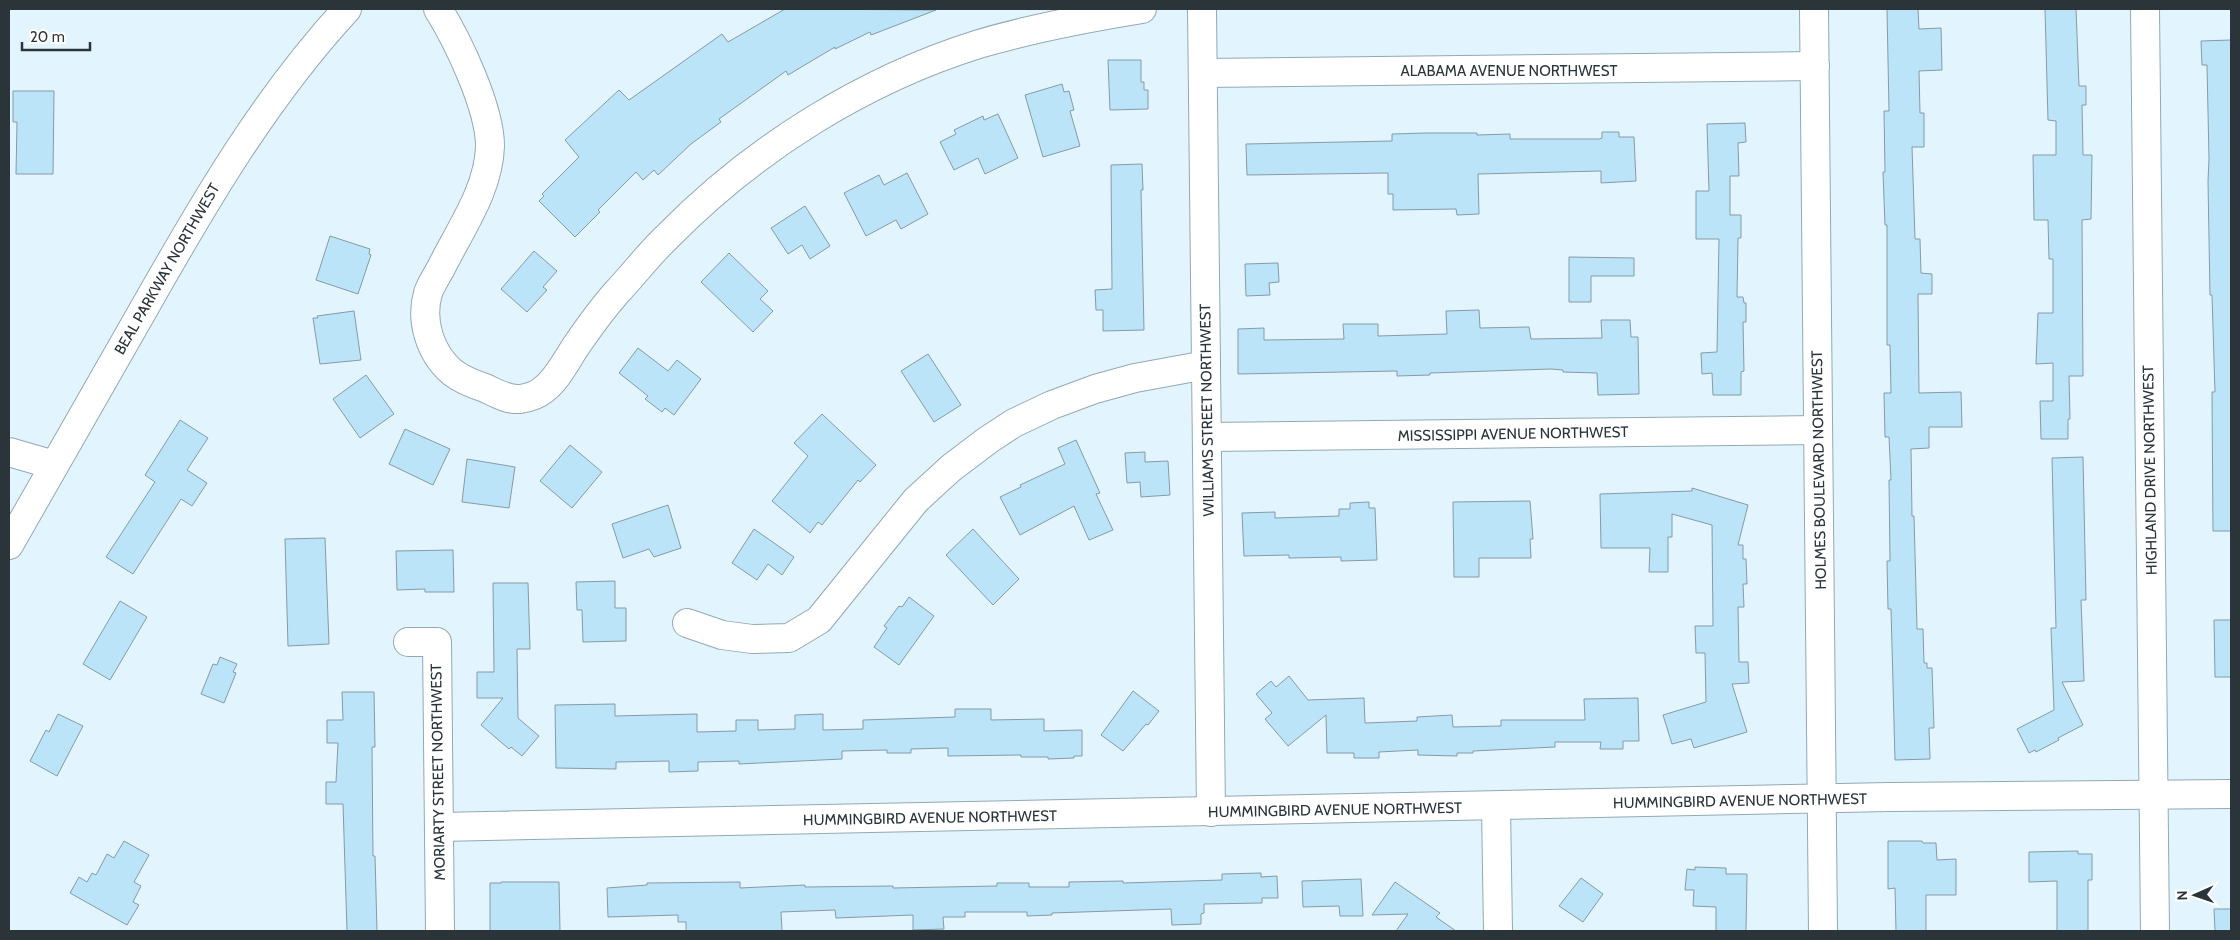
<svg xmlns="http://www.w3.org/2000/svg" width="2240" height="940" viewBox="0 0 2240 940" font-family="Cabin,sans-serif">
<rect width="100%" height="100%" fill="#e2f5ff"/>
<!-- building -->
<g fill="#bbe4f8" stroke="#859ba6">
<path d="M 785,9 L 936,10 L 871,35 L 870,32 L 835,49 L 835,47 L 788,75 L 786,71 L 719,119 L 721,122 L 691,144 L 658,175 L 654,170 L 643,180 L 636,172 L 598,210 L 600,212 L 575,237 L 539,201 L 544,196 L 542,194 L 579,157 L 565,140 L 619,90 L 629,100 L 722,34 L 728,42 Z"/>
<path d="M 1887,9 L 1918,9 L 1919,29 L 1941,28 L 1942,70 L 1919,71 L 1920,113 L 1924,113 L 1924,147 L 1912,147 L 1915,239 L 1920,239 L 1921,273 L 1932,274 L 1932,294 L 1918,294 L 1919,393 L 1961,392 L 1962,427 L 1929,427 L 1929,448 L 1911,449 L 1912,516 L 1914,516 L 1917,629 L 1923,629 L 1924,663 L 1927,663 L 1927,668 L 1932,668 L 1934,728 L 1929,728 L 1930,759 L 1895,760 L 1891,609 L 1888,609 L 1887,561 L 1890,561 L 1889,480 L 1891,480 L 1889,437 L 1885,437 L 1884,393 L 1891,393 L 1890,345 L 1887,345 L 1887,225 L 1885,225 L 1883,172 L 1885,172 L 1884,111 L 1889,111 Z"/>
<path d="M 2045,9 L 2076,9 L 2079,86 L 2086,86 L 2086,105 L 2082,105 L 2083,155 L 2092,155 L 2091,219 L 2082,220 L 2083,376 L 2069,376 L 2070,419 L 2068,419 L 2068,439 L 2041,439 L 2040,401 L 2053,401 L 2053,363 L 2036,364 L 2038,313 L 2053,313 L 2053,259 L 2049,259 L 2048,220 L 2034,220 L 2033,155 L 2056,155 L 2056,121 L 2048,120 Z"/>
<path d="M 2231,40 L 2231,531 L 2213,531 L 2212,392 L 2215,392 L 2212,295 L 2210,295 L 2208,181 L 2209,159 L 2207,65 L 2202,65 L 2201,41 Z"/>
<path d="M 1108,60 L 1141,60 L 1141,82 L 1144,82 L 1144,90 L 1148,90 L 1148,109 L 1110,110 Z"/>
<path d="M 1062,84 L 1064,92 L 1069,91 L 1074,110 L 1070,111 L 1080,146 L 1043,157 L 1025,95 Z"/>
<path d="M 13,91 L 54,91 L 53,174 L 16,174 L 17,122 L 13,122 Z"/>
<path d="M 998,114 L 1018,158 L 985,174 L 978,158 L 954,170 L 940,142 L 956,134 L 954,130 L 983,116 L 984,120 Z"/>
<path d="M 1745,123 L 1746,142 L 1738,143 L 1739,176 L 1730,176 L 1730,215 L 1741,215 L 1741,238 L 1738,238 L 1737,297 L 1743,297 L 1744,303 L 1746,303 L 1746,322 L 1743,322 L 1744,371 L 1741,372 L 1741,395 L 1713,395 L 1712,373 L 1702,374 L 1701,353 L 1717,352 L 1719,239 L 1696,239 L 1696,191 L 1709,191 L 1707,124 Z"/>
<path d="M 1602,132 L 1619,132 L 1619,137 L 1634,137 L 1636,181 L 1601,183 L 1601,171 L 1478,174 L 1479,214 L 1457,215 L 1456,209 L 1393,210 L 1393,194 L 1388,194 L 1388,173 L 1247,175 L 1246,144 L 1392,141 L 1392,134 L 1426,133 L 1477,133 L 1477,135 L 1510,134 L 1510,139 L 1599,139 L 1602,138 Z"/>
<path d="M 1142,164 L 1143,190 L 1141,190 L 1144,330 L 1103,331 L 1103,310 L 1096,310 L 1095,290 L 1112,289 L 1111,165 Z"/>
<path d="M 907,173 L 928,214 L 901,229 L 896,220 L 866,236 L 844,193 L 879,175 L 884,185 Z"/>
<path d="M 805,206 L 830,246 L 810,259 L 802,245 L 788,254 L 771,228 Z"/>
<path d="M 330,236 L 370,249 L 369,254 L 371,255 L 358,294 L 316,280 Z"/>
<path d="M 534,251 L 557,271 L 543,287 L 547,290 L 527,312 L 501,289 Z"/>
<path d="M 729,253 L 768,291 L 760,299 L 773,311 L 753,332 L 701,282 Z"/>
<path d="M 1569,257 L 1634,258 L 1634,276 L 1591,276 L 1591,302 L 1569,302 Z"/>
<path d="M 1278,263 L 1279,282 L 1269,283 L 1270,295 L 1246,296 L 1245,264 Z"/>
<path d="M 1479,310 L 1480,328 L 1529,327 L 1531,339 L 1602,338 L 1601,320 L 1630,320 L 1631,337 L 1638,337 L 1639,394 L 1598,395 L 1597,373 L 1563,372 L 1563,370 L 1551,369 L 1430,373 L 1430,375 L 1397,376 L 1397,371 L 1238,374 L 1238,329 L 1264,328 L 1264,340 L 1344,339 L 1343,324 L 1378,324 L 1378,336 L 1447,334 L 1446,311 Z"/>
<path d="M 354,311 L 361,360 L 320,364 L 313,318 L 318,318 L 317,316 Z"/>
<path d="M 638,348 L 668,371 L 677,360 L 701,379 L 674,415 L 665,408 L 662,412 L 645,399 L 648,396 L 619,373 Z"/>
<path d="M 928,354 L 961,405 L 934,422 L 901,371 Z"/>
<path d="M 366,375 L 394,414 L 360,438 L 333,399 Z"/>
<path d="M 822,414 L 876,465 L 860,482 L 858,480 L 822,525 L 818,522 L 810,533 L 772,501 L 808,456 L 794,443 Z"/>
<path d="M 180,420 L 208,438 L 187,470 L 207,483 L 192,506 L 181,499 L 133,574 L 106,557 L 155,482 L 145,475 Z"/>
<path d="M 405,429 L 450,449 L 433,485 L 389,464 Z"/>
<path d="M 1076,440 L 1100,493 L 1096,494 L 1113,530 L 1089,540 L 1074,506 L 1020,535 L 1000,497 L 1021,487 L 1020,485 L 1065,464 L 1058,448 Z"/>
<path d="M 570,445 L 602,472 L 572,508 L 540,481 Z"/>
<path d="M 1145,452 L 1145,462 L 1168,461 L 1170,495 L 1141,497 L 1140,482 L 1127,483 L 1125,453 Z"/>
<path d="M 2083,457 L 2086,600 L 2081,600 L 2084,681 L 2062,682 L 2083,725 L 2058,738 L 2059,740 L 2036,752 L 2035,750 L 2029,753 L 2017,729 L 2054,710 L 2051,628 L 2056,628 L 2052,458 Z"/>
<path d="M 467,459 L 515,467 L 509,508 L 462,502 Z"/>
<path d="M 1692,488 L 1748,505 L 1738,545 L 1743,545 L 1743,559 L 1746,559 L 1747,584 L 1743,584 L 1744,607 L 1738,607 L 1739,662 L 1748,662 L 1749,683 L 1732,684 L 1747,732 L 1694,748 L 1691,739 L 1672,744 L 1663,715 L 1706,702 L 1705,653 L 1696,653 L 1695,626 L 1713,626 L 1712,525 L 1672,514 L 1672,537 L 1668,537 L 1668,572 L 1649,572 L 1650,548 L 1601,548 L 1600,494 L 1692,491 Z"/>
<path d="M 1530,501 L 1533,539 L 1530,539 L 1531,558 L 1479,558 L 1479,577 L 1454,577 L 1453,502 Z"/>
<path d="M 1369,502 L 1369,508 L 1375,508 L 1377,560 L 1341,561 L 1341,557 L 1289,558 L 1289,555 L 1244,556 L 1242,513 L 1275,512 L 1275,518 L 1339,516 L 1339,509 L 1350,509 L 1350,503 Z"/>
<path d="M 668,505 L 681,548 L 654,557 L 649,549 L 623,558 L 612,524 Z"/>
<path d="M 754,529 L 794,557 L 782,575 L 768,564 L 757,580 L 732,563 Z"/>
<path d="M 973,529 L 1019,579 L 993,605 L 946,555 Z"/>
<path d="M 325,538 L 329,644 L 288,646 L 285,539 Z"/>
<path d="M 453,550 L 454,592 L 425,592 L 425,589 L 397,590 L 396,551 Z"/>
<path d="M 615,581 L 615,608 L 626,608 L 626,641 L 583,642 L 582,610 L 577,610 L 576,582 Z"/>
<path d="M 493,583 L 528,583 L 530,649 L 517,649 L 518,718 L 539,736 L 522,756 L 511,747 L 509,749 L 481,725 L 503,698 L 477,698 L 477,672 L 494,672 Z"/>
<path d="M 909,597 L 934,616 L 899,665 L 874,647 L 887,628 L 884,626 L 899,606 L 902,607 Z"/>
<path d="M 120,601 L 147,617 L 110,680 L 83,664 Z"/>
<path d="M 2214,620 L 2231,620 L 2231,677 L 2215,677 Z"/>
<path d="M 220,657 L 237,664 L 233,672 L 236,673 L 224,703 L 201,694 L 213,664 L 217,665 Z"/>
<path d="M 1289,676 L 1308,700 L 1364,698 L 1365,723 L 1417,721 L 1417,717 L 1452,715 L 1453,727 L 1501,726 L 1501,720 L 1585,720 L 1584,699 L 1638,698 L 1639,741 L 1623,741 L 1623,749 L 1600,749 L 1601,742 L 1555,742 L 1555,747 L 1473,751 L 1473,753 L 1457,753 L 1457,756 L 1418,755 L 1418,750 L 1379,752 L 1379,758 L 1354,758 L 1354,753 L 1327,753 L 1326,715 L 1288,746 L 1265,719 L 1272,713 L 1256,694 L 1271,681 L 1276,687 Z"/>
<path d="M 1133,691 L 1159,711 L 1148,725 L 1146,724 L 1123,751 L 1101,735 Z"/>
<path d="M 342,692 L 374,692 L 375,747 L 372,747 L 373,856 L 375,856 L 377,931 L 347,931 L 343,804 L 326,804 L 326,782 L 336,782 L 338,743 L 327,743 L 327,720 L 343,720 Z"/>
<path d="M 615,704 L 615,716 L 697,714 L 697,732 L 736,731 L 736,720 L 758,720 L 758,730 L 795,729 L 795,715 L 823,714 L 823,730 L 863,729 L 863,720 L 955,717 L 955,709 L 991,709 L 991,720 L 1044,719 L 1044,731 L 1082,730 L 1082,756 L 1074,756 L 1074,758 L 1048,759 L 1048,757 L 1021,757 L 1021,755 L 948,756 L 948,748 L 911,749 L 911,753 L 887,753 L 887,750 L 842,751 L 842,759 L 739,764 L 739,761 L 698,762 L 698,771 L 669,772 L 669,761 L 616,762 L 616,769 L 556,768 L 555,705 Z"/>
<path d="M 58,714 L 83,726 L 57,776 L 30,761 L 46,730 L 49,732 Z"/>
<path d="M 124,841 L 149,855 L 134,882 L 141,886 L 133,902 L 139,905 L 127,925 L 70,893 L 79,877 L 87,882 L 92,873 L 96,875 L 107,854 L 114,858 Z"/>
<path d="M 1888,841 L 1922,841 L 1923,843 L 1936,843 L 1937,860 L 1956,859 L 1956,895 L 1926,895 L 1926,931 L 1896,931 L 1895,888 L 1888,889 Z"/>
<path d="M 2078,851 L 2078,854 L 2092,854 L 2092,880 L 2088,880 L 2088,931 L 2057,931 L 2057,881 L 2029,882 L 2029,852 Z"/>
<path d="M 1695,867 L 1726,868 L 1726,874 L 1747,874 L 1746,931 L 1716,931 L 1716,907 L 1693,906 L 1694,890 L 1685,890 L 1687,869 L 1695,870 Z"/>
<path d="M 1261,873 L 1261,877 L 1277,876 L 1278,898 L 1262,898 L 1262,903 L 1204,904 L 1204,913 L 1201,914 L 1201,924 L 1172,925 L 1171,909 L 1052,913 L 1052,915 L 1027,916 L 1027,912 L 965,912 L 965,917 L 943,917 L 944,929 L 913,930 L 913,915 L 836,918 L 835,910 L 781,912 L 782,931 L 686,931 L 686,922 L 678,922 L 678,915 L 608,917 L 607,888 L 647,885 L 647,883 L 740,882 L 740,888 L 805,885 L 805,887 L 893,886 L 893,888 L 997,886 L 997,883 L 1029,883 L 1029,887 L 1069,887 L 1069,882 L 1123,881 L 1123,883 L 1222,880 L 1222,874 Z"/>
<path d="M 1581,878 L 1603,894 L 1583,922 L 1559,906 Z"/>
<path d="M 1361,879 L 1363,916 L 1340,916 L 1339,906 L 1303,907 L 1302,881 Z"/>
<path d="M 501,882 L 559,882 L 560,931 L 490,931 L 490,883 L 501,883 Z"/>
<path d="M 1395,882 L 1440,913 L 1436,917 L 1456,931 L 1396,931 L 1408,914 L 1372,915 Z"/>
<path d="M 2214,909 L 2231,909 L 2231,931 L 2215,931 Z"/>
</g>
<g fill="none" stroke-linecap="round" stroke-linejoin="round">
<!-- minor casing -->
<g stroke="#92a8b3" stroke-width="30">
<g id="minor">
<path d="M 438,9 C 458,41 490,108 490,146 C 489,189 461,228 442,266 C 438,274 431,284 428,293 C 420,321 430,353 452,372 C 462,380 473,384 485,388 C 496,393 507,400 520,399 C 527,398 537,395 543,390 C 557,380 566,361 576,346 C 589,327 602,309 617,292 C 634,274 649,254 667,237 C 752,150 863,80 979,44 C 1033,28 1087,18 1142,9"/>
<path d="M 1202,9 L 1211,812"/>
<path d="M 1814,9 L 1823,931"/>
<path d="M 2145,9 L 2155,931"/>
<path d="M 1203,73 L 1815,66"/>
<path d="M 1207,437 L 1818,430"/>
<path d="M 9,452 L 54,465"/>
<path d="M 687,623 L 722,635 L 752,639 L 789,638 L 819,620 L 916,500 L 951,468 L 988,440 L 1014,423 L 1052,405 L 1095,389 L 1135,378 L 1206,365"/>
<path d="M 408,642 L 437,642 L 440,931"/>
<path d="M 1496,806 L 1498,931"/>
<path d="M 439,827 L 1889,797 L 2231,794"/>
</g>
</g>
<!-- major casing -->
<g stroke="#92a8b3" stroke-width="30">
<path id="major" d="M 9,545 C 54,465 100,385 146,305 C 205,201 265,98 347,9"/>
</g>
<!-- minor -->
<use href="#minor" stroke="#fff" stroke-width="28"/>
<!-- major -->
<use href="#major" stroke="#fff" stroke-width="28"/>
</g>
<g text-anchor="middle" dominant-baseline="central" stroke-width="4" stroke-linejoin="round" paint-order="stroke">
<!-- street labels -->
<g font-size="15" fill="#2b3439" stroke="#fff">
<text x="1509" y="71">ALABAMA AVENUE NORTHWEST</text>
<text transform="translate(167 269) rotate(-60)">BEAL PARKWAY NORTHWEST</text>
<text transform="translate(1207 410) rotate(-91)">WILLIAMS STREET NORTHWEST</text>
<text transform="translate(1513 434) rotate(-1)">MISSISSIPPI AVENUE NORTHWEST</text>
<text transform="translate(1819 470) rotate(-91)">HOLMES BOULEVARD NORTHWEST</text>
<text transform="translate(2150 470) rotate(-91)">HIGHLAND DRIVE NORTHWEST</text>
<text transform="translate(438 772) rotate(-91)">MORIARTY STREET NORTHWEST</text>
<text transform="translate(1740 801) rotate(-1)">HUMMINGBIRD AVENUE NORTHWEST</text>
<text transform="translate(1335 810) rotate(-1)">HUMMINGBIRD AVENUE NORTHWEST</text>
<text transform="translate(930 818) rotate(-1)">HUMMINGBIRD AVENUE NORTHWEST</text>
</g>
</g>
<!-- border -->
<rect width="2240" height="940" fill="none" stroke="#2b3439" stroke-width="20"/>
<!-- north arrow -->
<g transform="translate(2195 895) rotate(268)" stroke="#ffffff" stroke-width="4" paint-order="stroke">
<path d="M0-4L9 19L0 12L-9 19Z" fill="#2b3439"/>
<text y="-8" font-size="14" font-weight="bold" text-anchor="middle" fill="#2b3439">N</text>
</g>
<!-- scale -->
<path d="M22 42v8h68v-8" fill="none" stroke="#2b3439" stroke-width="2.5"/>
<text x="30" y="42" font-size="15" fill="#2b3439" stroke="#ffffff" stroke-width="4" paint-order="stroke">20 m</text>
</svg>
